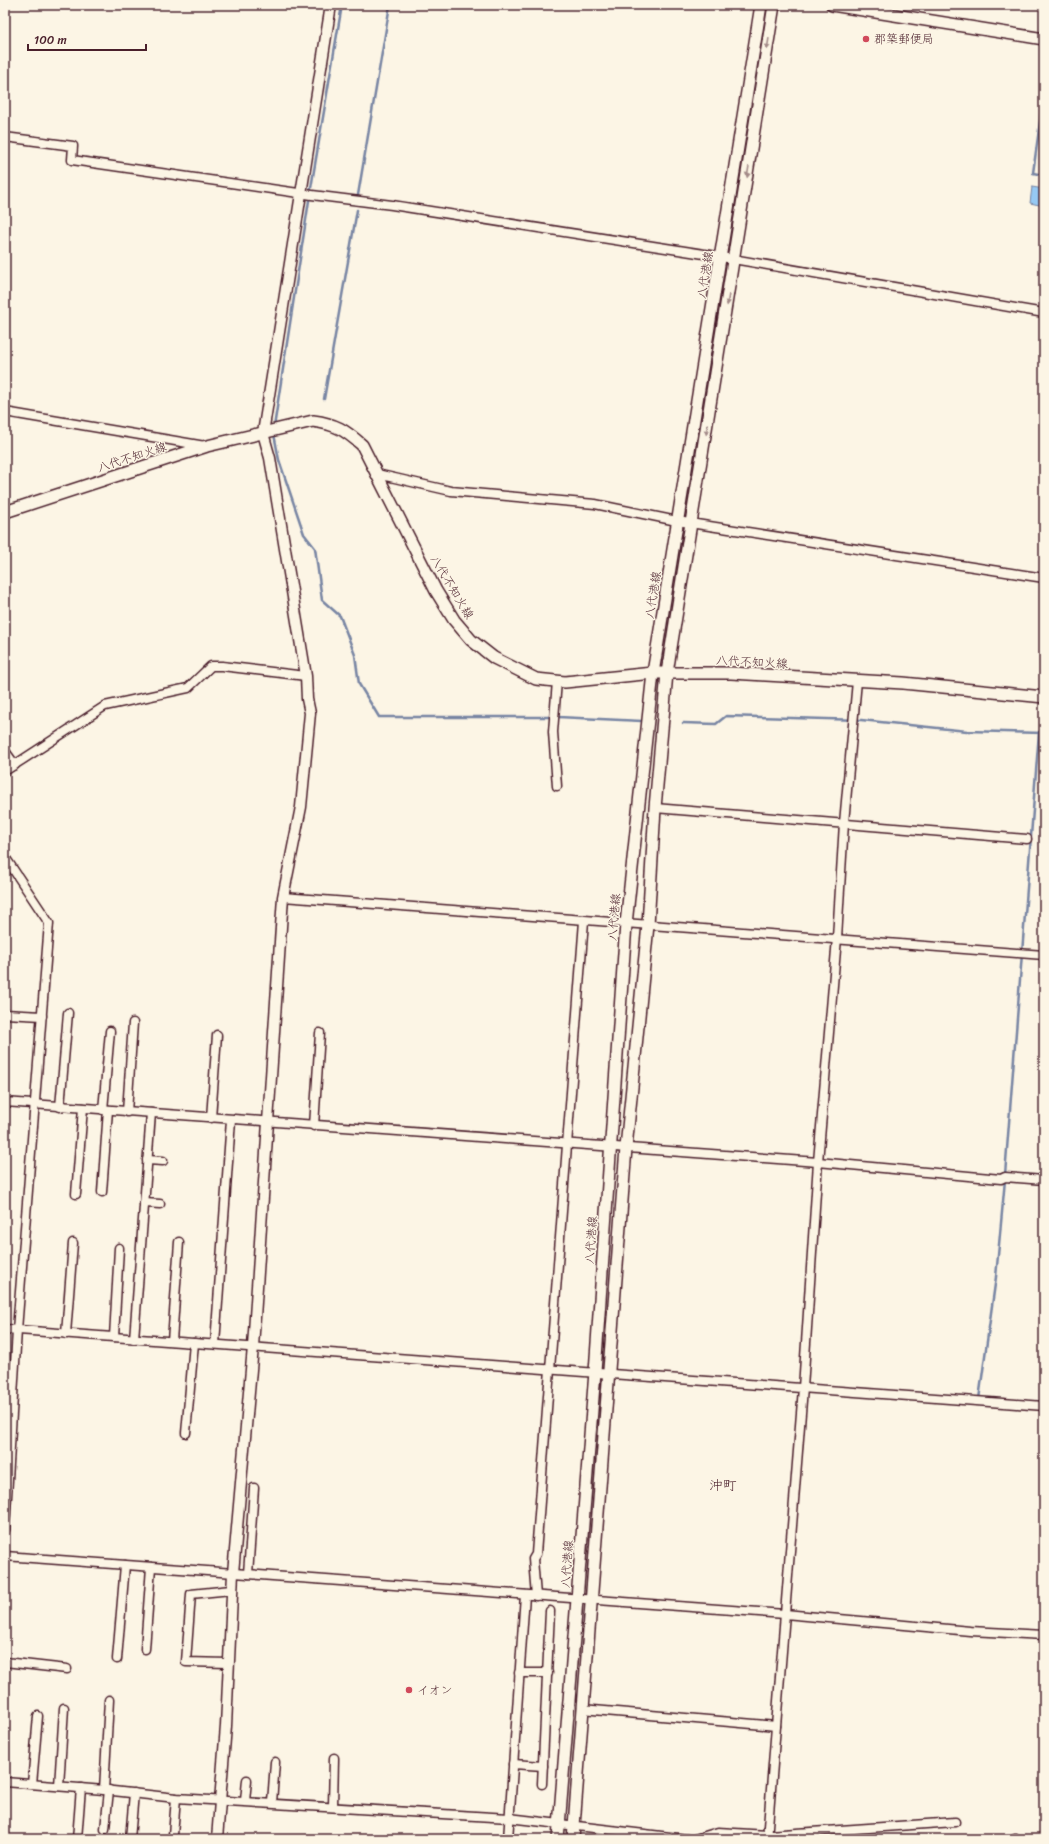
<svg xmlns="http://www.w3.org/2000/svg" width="1049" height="1844" viewBox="0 0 1049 1844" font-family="Sriracha,'Klee One',sans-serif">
<rect width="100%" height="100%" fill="#fcf5e5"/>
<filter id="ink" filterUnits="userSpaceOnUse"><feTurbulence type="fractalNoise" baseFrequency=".025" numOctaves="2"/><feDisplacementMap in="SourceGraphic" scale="8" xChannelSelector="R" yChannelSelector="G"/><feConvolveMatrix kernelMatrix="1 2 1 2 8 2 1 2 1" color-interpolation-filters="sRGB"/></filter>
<g filter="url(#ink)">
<!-- water -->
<path fill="#96c9f3" stroke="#7885a3" d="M 1032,187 L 1044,189 L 1044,206 L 1030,203 Z"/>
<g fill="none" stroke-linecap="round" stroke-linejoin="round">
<!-- stream -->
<g stroke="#7885a3" stroke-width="2.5">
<path d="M 1044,93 L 1033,173 L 1044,175"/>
<path d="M 358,195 L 390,5"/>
<path d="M 324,399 L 357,210"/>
<path d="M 274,427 L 310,194 L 342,5"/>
<path d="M 274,434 L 279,460 L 304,534 L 315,548 L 322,600 L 340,616 L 355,655 L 359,684 L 379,717 L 550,717"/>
<path d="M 558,717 L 642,721"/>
<path d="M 683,723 L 716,724 L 726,716 L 861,720 L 967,731 L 1044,733"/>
<path d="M 1005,1175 L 1039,732"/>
<path d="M 979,1399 L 996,1277 L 1005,1180"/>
</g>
<!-- minor casing -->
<g stroke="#4a1f2b" stroke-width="11">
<g id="minor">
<path d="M 5,137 L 73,146 L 72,160 L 312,195 L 392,205 L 704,254 L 1044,313"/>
<path d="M 5,412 L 205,446"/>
<path d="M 377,474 L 451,491 L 595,504 L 677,521 L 1044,578"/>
<path d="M 5,751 L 15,765"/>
<path d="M 5,771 L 105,706 L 188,688 L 211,666 L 222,666 L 306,676"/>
<path d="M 557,786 L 553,732 L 557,681"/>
<path d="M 655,808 L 1027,839"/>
<path d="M 5,857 L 49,923 L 17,1330 L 5,1530"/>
<path d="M 283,897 L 1044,955"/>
<path d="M 5,1014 L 42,1016"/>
<path d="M 5,1102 L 818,1162 L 1001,1179 L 1005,1177 L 1044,1180"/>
<path d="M 60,1107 L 68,1013"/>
<path d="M 103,1110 L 110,1031"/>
<path d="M 127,1112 L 133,1023"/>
<path d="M 211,1118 L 217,1035"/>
<path d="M 314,1126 L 320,1033"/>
<path d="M 147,1160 L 163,1161"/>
<path d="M 102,1192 L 108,1110"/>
<path d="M 76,1194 L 83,1108"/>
<path d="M 144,1203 L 160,1204"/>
<path d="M 5,1329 L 1044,1406"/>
<path d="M 66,1334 L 73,1243"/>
<path d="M 114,1337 L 119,1248"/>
<path d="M 134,1339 L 151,1113"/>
<path d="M 172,1341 L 179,1242"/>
<path d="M 215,1344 L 231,1120"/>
<path d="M 186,1433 L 194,1343"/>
<path d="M 5,1556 L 785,1614 L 970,1631 L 1044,1635"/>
<path d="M 248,1574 L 254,1488"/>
<path d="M 536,1596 L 533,1559 L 536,1554 L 584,921"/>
<path d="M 145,1649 L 151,1567"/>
<path d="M 117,1659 L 125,1565"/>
<path d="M 5,1662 L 67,1669"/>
<path d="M 228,1663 L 186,1662 L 191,1594 L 231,1590"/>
<path d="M 519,1673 L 548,1673"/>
<path d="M 582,1709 L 776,1726"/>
<path d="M 513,1764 L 543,1766"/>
<path d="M 5,1782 L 104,1790 L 176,1798 L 509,1818 L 687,1839"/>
<path d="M 32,1784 L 38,1716"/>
<path d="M 542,1784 L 550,1611"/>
<path d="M 59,1786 L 64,1708"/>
<path d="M 104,1790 L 109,1700"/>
<path d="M 245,1801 L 247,1780"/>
<path d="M 272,1803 L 275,1762"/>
<path d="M 333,1807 L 334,1758"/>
<path d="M 105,1829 L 109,1790"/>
<path d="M 173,1835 L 176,1798"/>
<path d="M 1015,1838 L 1015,1839"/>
<path d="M 77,1839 L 81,1788"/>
<path d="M 130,1839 L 134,1793"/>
<path d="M 508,1839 L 525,1595"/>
<path d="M 695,1839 L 718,1832 L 768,1835 L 955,1822"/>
<path d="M 767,1839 L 803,1388 L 818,1162 L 837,938 L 844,823 L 857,681"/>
</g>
</g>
<!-- tertiary casing -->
<g stroke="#4a1f2b" stroke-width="13">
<path id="tertiary" d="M 217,1839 L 226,1726 L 233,1573 L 253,1347 L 283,897 L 301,807 L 310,713 L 307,699 L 306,676 L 270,458 L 263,433 L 331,5"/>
</g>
<!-- secondary casing -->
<g stroke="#4a1f2b" stroke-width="14">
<g id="secondary">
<path d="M 832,5 L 1044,39"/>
<path d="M 5,512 L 207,446 L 313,421 C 336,424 345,430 362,445 L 436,591 L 454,620 L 471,640 L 494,658 L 536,679 L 565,682 L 653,673 L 731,673 L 903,683 L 1044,697"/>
<path d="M 558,1839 L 595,1372 L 626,924 L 653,673 L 761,5"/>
<path d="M 573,1839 L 626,1148 L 648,925 L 655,808 L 667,673 L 774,5"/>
</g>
</g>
<!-- minor -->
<use href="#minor" stroke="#fcf5e5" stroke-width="8"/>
<!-- tertiary -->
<use href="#tertiary" stroke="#fcf5e5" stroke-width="10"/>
<!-- secondary -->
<use href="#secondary" stroke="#fcf5e5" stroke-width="11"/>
</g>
<!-- one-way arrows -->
<defs><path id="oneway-solid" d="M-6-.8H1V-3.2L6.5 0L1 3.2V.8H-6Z"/></defs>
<g fill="#a38a88">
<use href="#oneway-solid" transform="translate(768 44) rotate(99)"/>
<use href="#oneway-solid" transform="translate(748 172) rotate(99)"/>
<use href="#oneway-solid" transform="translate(728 300) rotate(99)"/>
<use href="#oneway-solid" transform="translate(707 429) rotate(99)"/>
</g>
</g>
<!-- markers -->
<g fill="#d1495b" stroke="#fcf5e5" stroke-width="1.5">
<circle cx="866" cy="39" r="4"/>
<circle cx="409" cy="1690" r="4"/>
</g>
<g text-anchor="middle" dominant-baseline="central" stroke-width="3" stroke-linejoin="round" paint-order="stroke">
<!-- poi labels -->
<g font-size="12" fill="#4a1f2b" stroke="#fcf5e5" text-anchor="start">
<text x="874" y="39">郡築郵便局</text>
<text x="417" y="1690">イオン</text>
</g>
<!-- street labels -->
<g font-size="12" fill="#4a1f2b" stroke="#fcf5e5">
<text transform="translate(705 275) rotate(-81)">八代港線</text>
<text transform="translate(132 457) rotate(-18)">八代不知火線</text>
<text transform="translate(452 587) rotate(59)">八代不知火線</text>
<text transform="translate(653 595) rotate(-81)">八代港線</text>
<text transform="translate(752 662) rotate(3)">八代不知火線</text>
<text transform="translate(614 917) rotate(-85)">八代港線</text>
<text transform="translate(591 1240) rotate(-86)">八代港線</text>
<text transform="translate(567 1564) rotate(-86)">八代港線</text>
</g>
<!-- quarter labels -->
<g font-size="14" fill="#4a1f2b" stroke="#fcf5e5">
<text x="723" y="1485">沖町</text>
</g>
</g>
<!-- margin -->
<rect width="1049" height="1844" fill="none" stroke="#fcf5e5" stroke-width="20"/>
<rect x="10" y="10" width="1029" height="1824" fill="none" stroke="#4a1f2b" stroke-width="1.5" filter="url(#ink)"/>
<!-- scale -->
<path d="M28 44v6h118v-6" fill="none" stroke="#4a1f2b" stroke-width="2"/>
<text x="34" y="44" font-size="12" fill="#4a1f2b" stroke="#fcf5e5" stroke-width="3" paint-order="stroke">100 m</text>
</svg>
